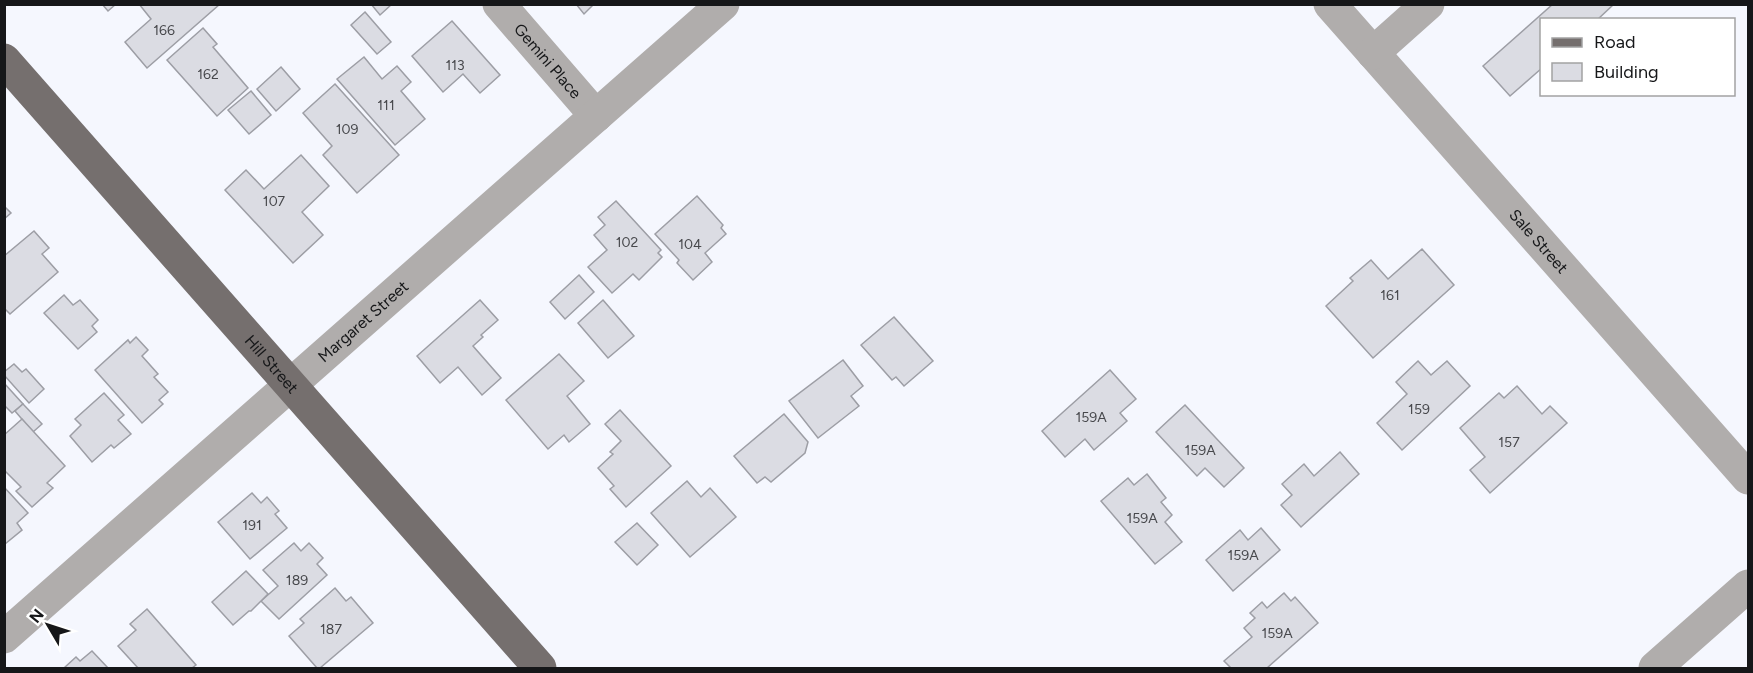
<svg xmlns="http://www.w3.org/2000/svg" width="1753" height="673" viewBox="0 0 1753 673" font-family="Figtree,sans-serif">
<rect width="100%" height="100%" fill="#f5f7fe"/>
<!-- building -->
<g fill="#dbdce3" stroke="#9d9ea5" stroke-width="1.5">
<path d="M 102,4 L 116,4 L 108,11 Z"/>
<path d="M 139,4 L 220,4 L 147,68 L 125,42 L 151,19 Z"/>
<path d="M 371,4 L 392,4 L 380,15 Z"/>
<path d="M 576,4 L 594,4 L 584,14 Z"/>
<path d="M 1553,4 L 1614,4 L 1597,20 L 1542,20 L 1542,68 L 1510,96 L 1483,66 Z"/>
<path d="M 365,12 L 391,42 L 377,54 L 351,25 Z"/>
<path d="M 452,21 L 500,75 L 480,93 L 463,74 L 443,92 L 412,56 Z"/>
<path d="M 203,28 L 217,44 L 213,47 L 248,88 L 217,116 L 167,60 Z"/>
<path d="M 364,57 L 382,79 L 397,66 L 411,82 L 401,91 L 425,119 L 395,145 L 337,79 Z"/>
<path d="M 281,67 L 300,89 L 276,111 L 257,89 Z"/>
<path d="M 335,84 L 399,155 L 357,193 L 323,155 L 332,146 L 303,113 Z"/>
<path d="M 251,91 L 271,115 L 249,134 L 228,110 Z"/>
<path d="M 301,155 L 329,186 L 302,212 L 323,235 L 293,263 L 225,190 L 246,170 L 264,189 Z"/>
<path d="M 697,196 L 723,225 L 721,228 L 726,234 L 705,253 L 712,262 L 693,280 L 677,263 L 679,260 L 655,234 Z"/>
<path d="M 616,201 L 661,250 L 658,253 L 662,257 L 639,280 L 633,274 L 612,293 L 588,267 L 607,250 L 594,235 L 605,225 L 598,217 Z"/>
<path d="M 4,206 L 11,213 L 4,219 Z"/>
<path d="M 34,231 L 49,248 L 42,254 L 58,272 L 10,314 L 4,308 L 4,256 Z"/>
<path d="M 1422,249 L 1454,285 L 1373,358 L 1326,306 L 1353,281 L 1350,278 L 1371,260 L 1388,279 Z"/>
<path d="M 579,275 L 594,292 L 565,319 L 550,302 Z"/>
<path d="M 64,295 L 73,305 L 80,300 L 98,320 L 92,326 L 97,332 L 78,349 L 44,313 Z"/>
<path d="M 480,300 L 498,320 L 481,335 L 483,337 L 473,346 L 501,378 L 482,395 L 458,367 L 440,383 L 417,356 Z"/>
<path d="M 603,300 L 634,336 L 608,358 L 578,323 Z"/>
<path d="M 894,317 L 933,361 L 904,386 L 896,377 L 892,380 L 861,345 Z"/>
<path d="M 136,337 L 148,350 L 142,356 L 158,374 L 154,377 L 168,392 L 159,400 L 163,404 L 142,423 L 95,370 L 128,340 L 130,343 Z"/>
<path d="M 559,354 L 584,381 L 567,396 L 590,424 L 569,442 L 564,435 L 548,449 L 506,400 Z"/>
<path d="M 843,360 L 863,386 L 851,396 L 859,406 L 818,438 L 789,401 Z"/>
<path d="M 1418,361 L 1431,375 L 1447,361 L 1470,386 L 1402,450 L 1377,423 L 1407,394 L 1396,382 Z"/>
<path d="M 14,364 L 22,372 L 26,369 L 44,389 L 29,403 L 4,375 L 4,372 Z"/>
<path d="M 1110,370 L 1136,399 L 1120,413 L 1127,421 L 1094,450 L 1085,439 L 1065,457 L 1042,431 Z"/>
<path d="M 4,383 L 23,404 L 12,413 L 4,405 Z"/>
<path d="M 1517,386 L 1542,414 L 1550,406 L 1567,423 L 1490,493 L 1470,470 L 1485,457 L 1460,428 L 1499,393 L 1504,398 Z"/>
<path d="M 104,393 L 124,415 L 118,420 L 131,434 L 114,448 L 111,445 L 92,462 L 70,436 L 81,425 L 75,419 Z"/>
<path d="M 23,404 L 42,424 L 33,432 L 15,411 Z"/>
<path d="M 1185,405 L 1244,468 L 1224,487 L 1205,468 L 1197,476 L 1156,432 Z"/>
<path d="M 620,410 L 671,466 L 626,507 L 610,489 L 614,486 L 598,468 L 613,454 L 610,452 L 621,441 L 605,424 Z"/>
<path d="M 784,414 L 808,442 L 805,453 L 771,482 L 765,477 L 757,483 L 734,456 Z"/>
<path d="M 22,419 L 65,466 L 47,483 L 53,488 L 32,507 L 16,491 L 21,487 L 4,470 L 4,435 Z"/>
<path d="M 1340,452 L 1359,474 L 1301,527 L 1281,505 L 1292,495 L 1282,484 L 1304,464 L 1314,476 Z"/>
<path d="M 1147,474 L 1166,498 L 1161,502 L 1172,515 L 1165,522 L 1182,542 L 1155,564 L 1101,501 L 1128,478 L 1134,485 Z"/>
<path d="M 687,481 L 701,497 L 710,488 L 736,517 L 690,557 L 651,513 Z"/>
<path d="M 4,487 L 28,513 L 17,523 L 22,530 L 5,544 Z"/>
<path d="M 252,493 L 261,503 L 267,497 L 279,511 L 275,514 L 287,528 L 250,559 L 218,522 Z"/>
<path d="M 637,523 L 658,545 L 637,565 L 615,542 Z"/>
<path d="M 1261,528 L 1280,550 L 1233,591 L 1206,560 L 1240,530 L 1248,540 Z"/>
<path d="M 294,543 L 301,551 L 309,543 L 323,558 L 317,564 L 327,575 L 279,619 L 261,601 L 278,586 L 263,570 Z"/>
<path d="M 246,571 L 268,594 L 251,611 L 249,611 L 233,625 L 212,602 Z"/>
<path d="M 335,588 L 346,601 L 351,597 L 373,623 L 320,668 L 317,668 L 289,636 L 304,623 L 300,619 Z"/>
<path d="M 1284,593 L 1291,601 L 1295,597 L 1318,623 L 1267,668 L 1231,668 L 1224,661 L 1252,637 L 1244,628 L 1255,618 L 1250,613 L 1262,602 L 1267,608 Z"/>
<path d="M 147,609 L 196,665 L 192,668 L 138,668 L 118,646 L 136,630 L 130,624 Z"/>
<path d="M 92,651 L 108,668 L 64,668 L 76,657 L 80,661 Z"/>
</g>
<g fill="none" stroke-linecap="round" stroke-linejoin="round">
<!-- minor -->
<g stroke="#b0adac" stroke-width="33">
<path id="s1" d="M 499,4 L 596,116"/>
<path id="s2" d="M 1330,4 L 1748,478"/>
<path d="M 1373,53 L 1428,4"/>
<path id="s3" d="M 4,637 L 723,4"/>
<path d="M 1655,668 L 1748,586"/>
</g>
<!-- major -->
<path stroke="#756f6e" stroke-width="33" id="s4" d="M 4,60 L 540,668"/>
</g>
<g text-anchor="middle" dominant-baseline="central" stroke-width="4.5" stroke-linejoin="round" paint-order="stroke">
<!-- number labels -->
<g font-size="14" fill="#47484c">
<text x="164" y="30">166</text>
<text x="455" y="65">113</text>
<text x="208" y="74">162</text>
<text x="386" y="105">111</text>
<text x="347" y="129">109</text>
<text x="274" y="201">107</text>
<text x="627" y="242">102</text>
<text x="690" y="244">104</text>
<text x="1390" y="295">161</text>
<text x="1419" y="409">159</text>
<text x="1091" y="417">159A</text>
<text x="1509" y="442">157</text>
<text x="1200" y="450">159A</text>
<text x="1142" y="518">159A</text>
<text x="252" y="525">191</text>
<text x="1243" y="555">159A</text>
<text x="297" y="580">189</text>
<text x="331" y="629">187</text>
<text x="1277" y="633">159A</text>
</g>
<!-- street labels -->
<g font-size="16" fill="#161719" stroke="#fff">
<text stroke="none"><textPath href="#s1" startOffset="75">Gemini Place</textPath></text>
<text stroke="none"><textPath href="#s2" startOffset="316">Sale Street</textPath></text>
<text stroke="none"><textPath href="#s3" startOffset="478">Margaret Street</textPath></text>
<text stroke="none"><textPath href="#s4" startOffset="405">Hill Street</textPath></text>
</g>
</g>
<!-- border -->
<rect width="1753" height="673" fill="none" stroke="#161719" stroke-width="12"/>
<!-- legend -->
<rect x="1540" y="18" width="195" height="78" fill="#ffffff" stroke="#a2a2a3" stroke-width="1.5"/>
<rect x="1552" y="38" width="30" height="9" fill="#756f6e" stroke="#a2a2a3" stroke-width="1.5"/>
<text x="1594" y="48" font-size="18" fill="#161719">Road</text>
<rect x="1552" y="63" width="30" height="18" fill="#dbdce3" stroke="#a2a2a3" stroke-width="1.5"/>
<text x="1594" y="78" font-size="18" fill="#161719">Building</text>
<!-- north arrow -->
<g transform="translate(48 625) rotate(309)" stroke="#ffffff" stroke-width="4.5" paint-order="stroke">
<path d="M0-4.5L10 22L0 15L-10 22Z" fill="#161719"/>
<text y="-9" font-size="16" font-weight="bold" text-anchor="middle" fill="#161719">N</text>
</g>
</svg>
